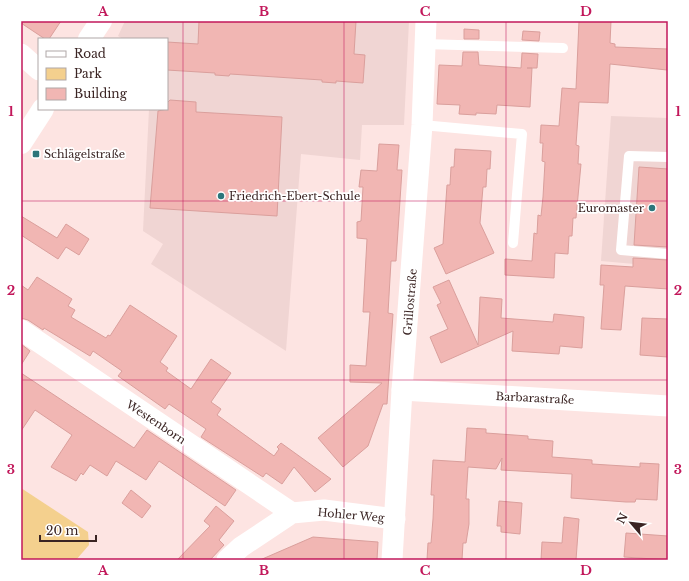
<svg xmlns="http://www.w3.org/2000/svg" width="689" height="581" viewBox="0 0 689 581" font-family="'Libre Baskerville',serif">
<rect width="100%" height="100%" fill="#fde4e2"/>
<!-- built -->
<g fill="#f0d5d3">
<path d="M 125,21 L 409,21 L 404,125 L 362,125 L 360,160 L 301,154 L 286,351 L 151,264 L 163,244 L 143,231 L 149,109 L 167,109 L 167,39 L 123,39 L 118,36 Z"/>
<path d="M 611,116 L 668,118 L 668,267 L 601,261 Z"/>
</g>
<!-- green -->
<path fill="#f4d08e" d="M 21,488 L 88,532 L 89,545 L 76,560 L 21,560 Z"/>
<!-- building -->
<g fill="#f1b6b3" stroke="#da9f9c">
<path d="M 21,21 L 61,21 L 49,39 L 45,39 L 21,23 Z"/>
<path d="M 199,21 L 356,21 L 354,54 L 365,55 L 363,83 L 336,81 L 336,83 L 322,82 L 322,80 L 230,74 L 229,76 L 215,75 L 215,73 L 167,70 L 167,42 L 198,44 Z"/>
<path d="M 579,21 L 611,21 L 610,43 L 615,44 L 615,47 L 668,49 L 667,70 L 610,64 L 608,103 L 579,102 L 576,145 L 579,146 L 578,164 L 581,164 L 576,218 L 573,218 L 572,236 L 569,236 L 568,254 L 555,253 L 554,278 L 505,275 L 505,259 L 532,261 L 534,233 L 537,234 L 538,215 L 541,216 L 543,197 L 545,162 L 542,161 L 543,143 L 540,143 L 541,125 L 559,126 L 562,88 L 576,89 Z"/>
<path d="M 464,29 L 479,30 L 479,39 L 464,39 Z"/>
<path d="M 523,31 L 540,32 L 539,41 L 522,40 Z"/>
<path d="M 463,52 L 478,52 L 479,65 L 521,68 L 522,53 L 538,54 L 537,68 L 527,68 L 532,68 L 530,107 L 497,105 L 496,114 L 476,113 L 476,115 L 459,114 L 460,105 L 437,104 L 439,65 L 462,66 Z"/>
<path d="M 170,100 L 196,102 L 196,112 L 282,117 L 277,216 L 150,208 L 158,111 L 167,109 L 167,103 Z"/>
<path d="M 379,144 L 399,145 L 397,170 L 402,170 L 396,261 L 391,261 L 388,313 L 393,314 L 387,404 L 383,404 L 368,446 L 343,467 L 318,438 L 382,383 L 350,382 L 350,365 L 366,366 L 370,312 L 363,312 L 367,239 L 357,238 L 357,222 L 361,221 L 363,187 L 359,187 L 361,170 L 377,171 Z"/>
<path d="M 455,149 L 491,151 L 490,169 L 487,169 L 486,187 L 483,187 L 480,223 L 494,253 L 446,274 L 434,248 L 443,244 L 447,185 L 450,185 L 451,167 L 454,167 Z"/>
<path d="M 639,167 L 668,169 L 668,247 L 634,245 Z"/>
<path d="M 21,216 L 57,238 L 66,224 L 89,239 L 79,255 L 66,247 L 58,259 L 21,235 Z"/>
<path d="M 633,258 L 668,260 L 668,289 L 625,286 L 621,330 L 601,329 L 604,285 L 600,285 L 601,265 L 633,267 Z"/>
<path d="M 37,277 L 72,299 L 68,306 L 75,310 L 71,317 L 106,338 L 108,335 L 110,336 L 130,305 L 177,336 L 160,362 L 168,368 L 166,371 L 191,389 L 211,359 L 231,373 L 211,402 L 221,409 L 217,415 L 274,456 L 279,449 L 277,447 L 281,443 L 331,479 L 315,492 L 294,467 L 282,484 L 266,473 L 263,477 L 201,437 L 206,429 L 169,404 L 165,409 L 118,376 L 122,371 L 93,351 L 90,356 L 44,328 L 43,330 L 28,320 L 21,318 L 21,285 L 28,290 Z"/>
<path d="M 449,280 L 478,345 L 480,297 L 502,299 L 501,318 L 553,322 L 554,314 L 584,317 L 582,348 L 560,346 L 559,354 L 512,351 L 513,331 L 441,363 L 430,337 L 448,329 L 437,305 L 441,303 L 433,287 Z"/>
<path d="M 642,318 L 668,319 L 668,357 L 640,355 Z"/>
<path d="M 21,344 L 30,351 L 21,365 Z"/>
<path d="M 21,373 L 134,448 L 147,430 L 236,490 L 225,506 L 159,461 L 146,480 L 116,461 L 107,476 L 90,465 L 83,475 L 81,473 L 76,481 L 51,467 L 72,435 L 35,410 L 21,431 Z"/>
<path d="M 467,428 L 486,429 L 486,433 L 528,436 L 528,439 L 553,441 L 552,457 L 592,460 L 592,464 L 640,467 L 640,463 L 659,464 L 657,500 L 636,499 L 635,502 L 626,502 L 571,498 L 572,474 L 501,470 L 502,458 L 496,469 L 468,467 L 466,499 L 469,499 L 469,524 L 466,543 L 463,543 L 462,560 L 427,560 L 428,543 L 431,543 L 433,519 L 434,495 L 431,495 L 433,460 L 465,462 Z"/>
<path d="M 131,490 L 151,506 L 142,518 L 122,503 Z"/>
<path d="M 499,501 L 522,503 L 520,534 L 501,532 L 501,526 L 497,526 Z"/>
<path d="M 216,506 L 234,521 L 219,540 L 224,545 L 210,560 L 177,560 L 210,526 L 204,521 Z"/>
<path d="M 564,517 L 579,519 L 576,560 L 541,560 L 542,542 L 562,543 Z"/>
<path d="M 626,533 L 668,536 L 668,560 L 624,557 Z"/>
<path d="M 313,537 L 378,542 L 377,560 L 260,560 Z"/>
</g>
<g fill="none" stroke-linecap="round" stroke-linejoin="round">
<!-- service -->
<g stroke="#fff" stroke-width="10">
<path d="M 424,44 L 563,48"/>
<path d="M 422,125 L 522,134 L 513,243"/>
<path d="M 668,157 L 629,156 L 621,250 L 668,254"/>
</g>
<!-- minor -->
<g stroke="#fff" stroke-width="21">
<path d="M 21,54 L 39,70"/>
<path d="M 21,330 L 292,513"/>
<path d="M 402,390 L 668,406"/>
<path d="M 227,560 L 241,547 L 292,513 L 324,510 L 395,519"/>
<path d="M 392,560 L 402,390 L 422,125 L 426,21"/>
</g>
<!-- tertiary -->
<g stroke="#fff" stroke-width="22">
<path d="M 89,39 L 101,21"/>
<path d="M 21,143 L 43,109"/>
</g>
</g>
<!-- grid -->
<path fill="none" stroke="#c2185b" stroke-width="1" stroke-opacity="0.55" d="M 183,21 L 183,560M 344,21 L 344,560M 506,21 L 506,560M 21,201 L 668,201M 21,380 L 668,380"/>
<!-- markers -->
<g fill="#2c767b" stroke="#fff" stroke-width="1.5">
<rect x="32" y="150" width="8" height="8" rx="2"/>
<circle cx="221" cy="196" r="4"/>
<circle cx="652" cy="208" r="4"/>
</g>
<g text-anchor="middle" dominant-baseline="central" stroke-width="3.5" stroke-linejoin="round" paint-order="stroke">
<!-- poi labels -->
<g font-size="11" fill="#3a2423" stroke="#fff" text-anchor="start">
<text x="44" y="154">Schlägelstraße</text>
<text x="229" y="196">Friedrich-Ebert-Schule</text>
<text x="644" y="208" text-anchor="end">Euromaster</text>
</g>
<!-- street labels -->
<g font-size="11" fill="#3a2423" stroke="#fff">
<text transform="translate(410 302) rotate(-85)">Grillostraße</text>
<text transform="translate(535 398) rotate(3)">Barbarastraße</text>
<text transform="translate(156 422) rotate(34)">Westenborn</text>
<text transform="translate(351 515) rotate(5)">Hohler Weg</text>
</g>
</g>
<!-- border -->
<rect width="689" height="581" fill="none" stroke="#ffffff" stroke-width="44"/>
<!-- legend -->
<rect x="38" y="38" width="130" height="72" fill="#ffffff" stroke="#b0a7a7"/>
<rect x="46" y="51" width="20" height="6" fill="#ffffff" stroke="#b0a7a7"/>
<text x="74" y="58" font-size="12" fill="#3a2423">Road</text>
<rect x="46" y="68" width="20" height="12" fill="#f4d08e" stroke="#b0a7a7"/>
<text x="74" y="78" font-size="12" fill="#3a2423">Park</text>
<rect x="46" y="88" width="20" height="12" fill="#f1b6b3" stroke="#b0a7a7"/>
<text x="74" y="98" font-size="12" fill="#3a2423">Building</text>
<!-- north arrow -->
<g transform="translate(631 523) rotate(298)" stroke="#ffffff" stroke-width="3" paint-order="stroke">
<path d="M0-3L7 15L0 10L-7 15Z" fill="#3a2423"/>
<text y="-6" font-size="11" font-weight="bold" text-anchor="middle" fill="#3a2423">N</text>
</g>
<!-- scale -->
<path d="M40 535v6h56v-6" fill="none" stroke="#3a2423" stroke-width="2"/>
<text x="46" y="535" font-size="12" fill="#3a2423" stroke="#ffffff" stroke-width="3" paint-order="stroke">20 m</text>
<rect x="22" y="22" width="645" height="537" fill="none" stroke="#c2185b" stroke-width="1.5"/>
<g font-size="13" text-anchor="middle" font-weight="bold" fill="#c2185b">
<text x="103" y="16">A</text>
<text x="264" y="16">B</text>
<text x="425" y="16">C</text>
<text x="586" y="16">D</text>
<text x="11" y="116">1</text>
<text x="678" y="116">1</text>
<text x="11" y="295">2</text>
<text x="678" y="295">2</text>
<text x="11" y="474">3</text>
<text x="678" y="474">3</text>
<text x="103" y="575">A</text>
<text x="264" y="575">B</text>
<text x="425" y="575">C</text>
<text x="586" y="575">D</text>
</g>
</svg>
